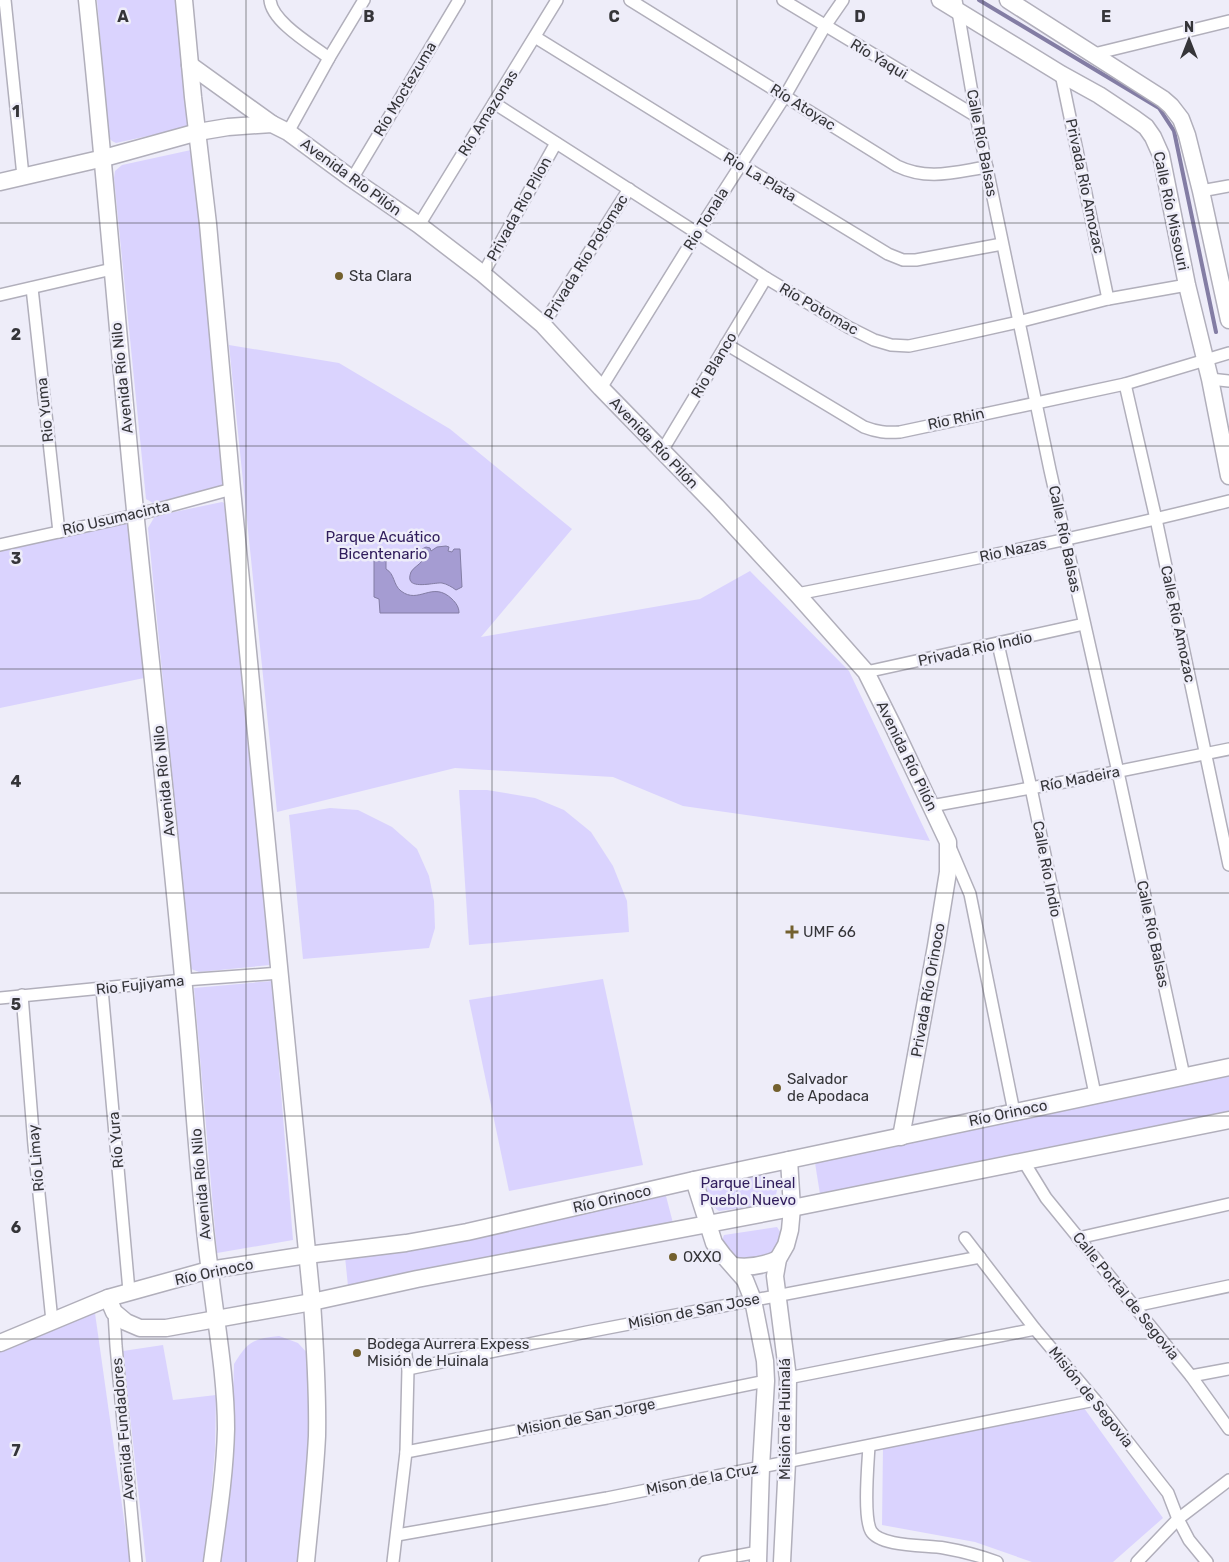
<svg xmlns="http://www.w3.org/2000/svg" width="1229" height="1562" viewBox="0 0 1229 1562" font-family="Rubik,sans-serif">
<rect width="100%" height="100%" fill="#eeedf9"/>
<!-- green -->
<g fill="#dad3fe">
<path d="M 97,0 L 180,0 L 189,127 L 116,143 L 112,141 L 109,138 Z"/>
<path d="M 191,150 L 195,151 L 229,479 L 223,487 L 153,503 L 146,499 L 114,178 L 115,171 L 122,165 Z"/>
<path d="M 229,345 L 339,363 L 450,429 L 572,529 L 481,637 L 700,599 L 750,571 L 849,671 L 930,841 L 683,806 L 613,777 L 455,768 L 277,812 Z"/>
<path d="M 222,502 L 228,505 L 276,956 L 270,965 L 199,972 L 191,969 L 148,528 L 155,516 Z"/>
<path d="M 127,519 L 144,678 L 0,708 L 0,547 Z"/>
<path d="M 459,790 L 487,790 L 535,798 L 564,810 L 591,832 L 613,866 L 627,901 L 629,932 L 469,945 Z"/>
<path d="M 330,808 L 358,810 L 392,827 L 417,849 L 429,876 L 434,901 L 435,928 L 429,948 L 303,959 L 289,815 Z"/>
<path d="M 603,979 L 643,1165 L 509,1191 L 469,1000 Z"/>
<path d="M 272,981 L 293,1240 L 217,1253 L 194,988 Z"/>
<path d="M 1229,1073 L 1229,1111 L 820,1194 L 815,1163 Z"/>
<path d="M 761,1173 L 778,1186 L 774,1203 L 719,1211 L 706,1201 L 707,1187 L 716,1182 Z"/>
<path d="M 666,1196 L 673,1223 L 348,1286 L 345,1257 L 450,1244 Z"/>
<path d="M 777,1227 L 781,1233 C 780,1242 776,1252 767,1257 C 752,1264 714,1258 724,1235 Z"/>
<path d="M 95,1313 L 130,1562 L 0,1562 L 0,1352 Z"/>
<path d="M 279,1336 L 298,1343 L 311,1357 L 310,1456 L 299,1562 L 220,1562 L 231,1473 L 234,1364 C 248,1341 253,1339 279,1336 Z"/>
<path d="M 163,1345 L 173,1400 L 216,1395 L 215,1450 L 207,1544 L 203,1562 L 146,1562 L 123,1351 Z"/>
<path d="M 1084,1408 L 1163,1518 L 1113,1562 L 1032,1562 L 975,1542 L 882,1525 L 883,1447 Z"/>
</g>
<!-- water -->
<g fill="#a59cd2" stroke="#837da4">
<path d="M 446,546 L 449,547 L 448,551 L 452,552 L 454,549 L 460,549 L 462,587 L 456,590 C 452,587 447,584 442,583 C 434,582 403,592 411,572 C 413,568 419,565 422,561 L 420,553 L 422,549 L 426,547 L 430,548 L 431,551 L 437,547 Z"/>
<path d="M 374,550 L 391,550 L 386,562 L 386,569 C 395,574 393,585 401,591 C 419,605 432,580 452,599 C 456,603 459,607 459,613 L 380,613 L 379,599 L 374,597 Z"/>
</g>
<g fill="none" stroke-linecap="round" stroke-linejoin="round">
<!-- stream -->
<path stroke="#837da4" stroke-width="4" d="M 979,0 L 1159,108 L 1174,131 L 1216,332"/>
<!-- street casing -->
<g stroke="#b1afbb" stroke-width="14">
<g id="street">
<path d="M 5,0 L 23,176"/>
<path d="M 270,0 C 272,22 312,45 329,58"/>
<path d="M 630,0 L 897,166 C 928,181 955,172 987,167"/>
<path d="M 783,0 L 976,116"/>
<path d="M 956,0 L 976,116 L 1050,470 L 1118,772 L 1184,1076"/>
<path d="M 535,37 L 740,164 L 888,254 L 903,260 L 916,260 L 1002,244"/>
<path d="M 1094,54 L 1229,21"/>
<path d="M 1061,74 L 1108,299"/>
<path d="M 494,103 L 697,233 L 766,278 L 848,327 L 874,340 L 891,345 L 909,346 L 942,339 L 1018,322 L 1108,299 L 1187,285"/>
<path d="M 288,132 L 329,58 L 364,0"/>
<path d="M 352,179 L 459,0"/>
<path d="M 1201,191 L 1229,186"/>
<path d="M 419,225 L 557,0"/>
<path d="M 483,274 L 556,143"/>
<path d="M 32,288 L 59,532"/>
<path d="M 0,295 L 112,269"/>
<path d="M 543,325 L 629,189"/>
<path d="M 726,344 L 864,427 C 877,432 886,433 900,432 L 1125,384 L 1229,353"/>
<path d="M 1210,379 L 1229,381"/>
<path d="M 1125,384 L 1156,519 L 1229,865"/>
<path d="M 601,388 L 697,233 L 785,96 L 825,26 L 843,0"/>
<path d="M 662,451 L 766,278"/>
<path d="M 0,545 L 136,515 L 232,489"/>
<path d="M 797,594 C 941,566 1086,537 1229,501"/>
<path d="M 998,644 L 1031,788 L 1095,1094"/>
<path d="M 866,672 L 1084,624"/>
<path d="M 931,806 L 1075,780 L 1229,749"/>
<path d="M 950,847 L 970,894 L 1014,1112"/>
<path d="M 102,989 L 129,1291"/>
<path d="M 22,995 L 34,1145 L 52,1321"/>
<path d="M 0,998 L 184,980 L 280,973"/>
<path d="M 1024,1162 L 1046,1198 L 1191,1376 L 1229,1429"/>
<path d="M 965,1238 L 1035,1329 L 1095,1400 L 1168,1493 L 1178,1519 L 1189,1540 L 1207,1562"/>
<path d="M 1078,1238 L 1229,1204"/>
<path d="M 1134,1306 L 1229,1286"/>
<path d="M 114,1312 L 116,1346 L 136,1562"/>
<path d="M 408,1369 L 587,1332 L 980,1257"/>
<path d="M 1191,1376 L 1229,1369"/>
<path d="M 788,1378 L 1035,1329"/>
<path d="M 869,1446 C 868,1464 863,1517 871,1531 C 880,1547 927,1545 944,1548 C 962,1551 980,1556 997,1562"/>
<path d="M 406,1452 L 589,1417 L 766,1381"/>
<path d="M 397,1535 L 607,1498 L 1095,1400"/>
<path d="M 393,1562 L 406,1452 L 408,1369 L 405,1348"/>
<path d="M 705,1562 L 758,1552"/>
<path d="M 1137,1562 L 1178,1519 L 1229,1480"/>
</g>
</g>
<!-- secondary casing -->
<g stroke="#b1afbb" stroke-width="19">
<g id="secondary">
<path d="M 87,0 C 105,170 118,340 135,510 C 154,696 176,882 191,1068 C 196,1136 201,1204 210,1272 C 216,1324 226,1376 226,1429 C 225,1473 218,1518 212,1562"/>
<path d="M 184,0 L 193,97 L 208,224 L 232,489 L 312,1302 C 315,1346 318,1391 317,1436 C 315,1478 310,1520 306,1562"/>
<path d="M 940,0 L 1061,74 L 1099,95 L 1135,119 L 1146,127 L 1153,137 L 1161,155 L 1187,285 L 1210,379 L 1229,476"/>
<path d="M 1008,0 L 1163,99 L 1171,106 L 1181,119 L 1187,135 L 1201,191 L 1229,320"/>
<path d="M 190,65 L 272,124"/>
<path d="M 0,182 L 104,158 L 198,132 L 228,127 L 272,124 L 288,132 L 352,179 L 419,225 L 483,274 L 543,325 L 601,388 L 716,506 L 797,594 L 866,672 L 894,728 L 948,842 L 948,872 L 936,946 L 901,1137"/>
<path d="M 694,1180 L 714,1243 L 723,1255 L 745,1280 L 753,1300 L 765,1361 L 766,1381 L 761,1467 L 758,1562"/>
<path d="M 734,1266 C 750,1268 763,1266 778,1259"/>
<path d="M 108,1298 L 114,1312 L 126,1322 L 140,1328 L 166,1328 L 312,1302 L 417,1279 L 792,1208 L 1229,1120"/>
<path d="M 0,1343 L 108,1298 L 209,1270 L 307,1255 L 406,1243 L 467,1232 L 694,1180 L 1229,1067"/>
<path d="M 782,1562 L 787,1462 L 788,1378 L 775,1276 L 778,1259 L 786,1245 L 790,1230 L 792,1208 L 789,1160"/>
</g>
</g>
<!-- street -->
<use href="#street" stroke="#fff" stroke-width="11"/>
<!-- secondary -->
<use href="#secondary" stroke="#fff" stroke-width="16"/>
</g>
<!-- grid -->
<path fill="none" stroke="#353539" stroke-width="1" stroke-opacity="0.55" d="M 246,0 L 246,1562M 492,0 L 492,1562M 737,0 L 737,1562M 983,0 L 983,1562M 0,223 L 1229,223M 0,446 L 1229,446M 0,669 L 1229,669M 0,893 L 1229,893M 0,1116 L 1229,1116M 0,1339 L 1229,1339"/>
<!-- markers -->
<g fill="#73602e" stroke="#eeedf9" stroke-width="2">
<circle cx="339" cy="276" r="5"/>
<path d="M789.5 924.5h5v5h5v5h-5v5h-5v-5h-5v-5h5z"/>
<circle cx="777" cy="1088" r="5"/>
<circle cx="673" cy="1257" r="5"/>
<circle cx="357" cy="1353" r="5"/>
</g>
<g text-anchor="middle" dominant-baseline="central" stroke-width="5" stroke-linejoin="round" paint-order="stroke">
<!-- street labels -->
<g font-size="15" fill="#353539" stroke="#eeedf9">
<text transform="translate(879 59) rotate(31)">Río Yaqui</text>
<text transform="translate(405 89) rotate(-59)">Río Moctezuma</text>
<text transform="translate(803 107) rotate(32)">Río Atoyac</text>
<text transform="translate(488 113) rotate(-58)">Río Amazonas</text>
<text transform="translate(982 143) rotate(79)">Calle Río Balsas</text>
<text transform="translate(351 177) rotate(36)">Avenida Río Pilón</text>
<text transform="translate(760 177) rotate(31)">Rio La Plata</text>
<text transform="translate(1085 186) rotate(78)">Privada Rio Amozac</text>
<text transform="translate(519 209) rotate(-61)">Privada Rio Pilon</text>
<text transform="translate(1171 211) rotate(78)">Calle Río Missouri</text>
<text transform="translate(706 219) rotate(-58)">Rio Tonala</text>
<text transform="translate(586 257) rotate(-58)">Privada Rio Potomac</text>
<text transform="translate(819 309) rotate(30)">Río Potomac</text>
<text transform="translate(714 365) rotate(-59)">Rio Blanco</text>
<text transform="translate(122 378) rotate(-96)">Avenida Río Nilo</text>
<text transform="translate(45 410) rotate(-96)">Rio Yuma</text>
<text transform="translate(956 419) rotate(-12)">Rio Rhin</text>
<text transform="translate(654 443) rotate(46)">Avenida Río Pilón</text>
<text transform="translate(116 518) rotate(-13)">Río Usumacinta</text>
<text transform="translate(1065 539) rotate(78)">Calle Río Balsas</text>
<text transform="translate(1013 550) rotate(-12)">Rio Nazas</text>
<text transform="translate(1178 624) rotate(78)">Calle Río Amozac</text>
<text transform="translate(975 649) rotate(-12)">Privada Rio Indio</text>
<text transform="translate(907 756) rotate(64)">Avenida Río Pilón</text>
<text transform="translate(1080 779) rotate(-11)">Río Madeira</text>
<text transform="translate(164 781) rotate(-96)">Avenida Río Nilo</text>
<text transform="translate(1047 869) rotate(79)">Calle Río Indio</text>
<text transform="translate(1153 934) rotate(78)">Calle Río Balsas</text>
<text transform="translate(140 985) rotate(-6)">Rio Fujiyama</text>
<text transform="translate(928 990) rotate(-80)">Privada Río Orinoco</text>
<text transform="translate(1008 1113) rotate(-12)">Río Orinoco</text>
<text transform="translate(116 1140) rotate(-95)">Río Yura</text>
<text transform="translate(36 1158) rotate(-95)">Río Limay</text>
<text transform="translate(201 1184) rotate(-95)">Avenida Río Nilo</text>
<text transform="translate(612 1199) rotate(-13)">Río Orinoco</text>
<text transform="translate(214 1272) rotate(-12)">Río Orinoco</text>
<text transform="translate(1126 1296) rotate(51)">Calle Portal de Segovia</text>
<text transform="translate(694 1311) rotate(-11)">Mision de San Jose</text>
<text transform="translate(1091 1397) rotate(51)">Misión de Segovia</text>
<text transform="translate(586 1417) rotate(-11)">Mision de San Jorge</text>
<text transform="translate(785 1419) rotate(-90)">Misión de Huinalá</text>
<text transform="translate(123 1429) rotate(-95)">Avenida Fundadores</text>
<text transform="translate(702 1479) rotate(-11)">Mison de la Cruz</text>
</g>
<!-- poi labels -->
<g font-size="15" fill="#353539" stroke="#eeedf9" text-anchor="start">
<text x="349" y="276">Sta Clara</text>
<text x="803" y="932">UMF 66</text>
<text x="787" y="1079">Salvador<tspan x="787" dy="17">de Apodaca</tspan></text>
<text x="683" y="1257">OXXO</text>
<text x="367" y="1344">Bodega Aurrera Expess<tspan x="367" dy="17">Misión de Huinala</tspan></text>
</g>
<!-- park labels -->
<g font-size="15" fill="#301d5c" stroke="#eeedf9">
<text x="383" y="537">Parque Acuático<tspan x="383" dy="17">Bicentenario</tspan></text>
<text x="748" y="1183">Parque Lineal<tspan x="748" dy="17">Pueblo Nuevo</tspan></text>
</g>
</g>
<g font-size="16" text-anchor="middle" font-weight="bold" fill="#353539" stroke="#eeedf9" stroke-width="5" stroke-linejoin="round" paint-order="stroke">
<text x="123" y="22">A</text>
<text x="369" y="22">B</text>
<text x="614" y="22">C</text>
<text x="860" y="22">D</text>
<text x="1106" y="22">E</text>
<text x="16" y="117">1</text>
<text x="16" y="340">2</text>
<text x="16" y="564">3</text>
<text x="16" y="787">4</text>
<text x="16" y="1010">5</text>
<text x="16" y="1233">6</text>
<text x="16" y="1456">7</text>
</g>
<!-- north arrow -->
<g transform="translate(1189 40)" stroke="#eeedf9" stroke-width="4" paint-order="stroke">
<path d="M0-4L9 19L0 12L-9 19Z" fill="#353539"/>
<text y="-8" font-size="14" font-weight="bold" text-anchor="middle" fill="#353539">N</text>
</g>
</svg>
